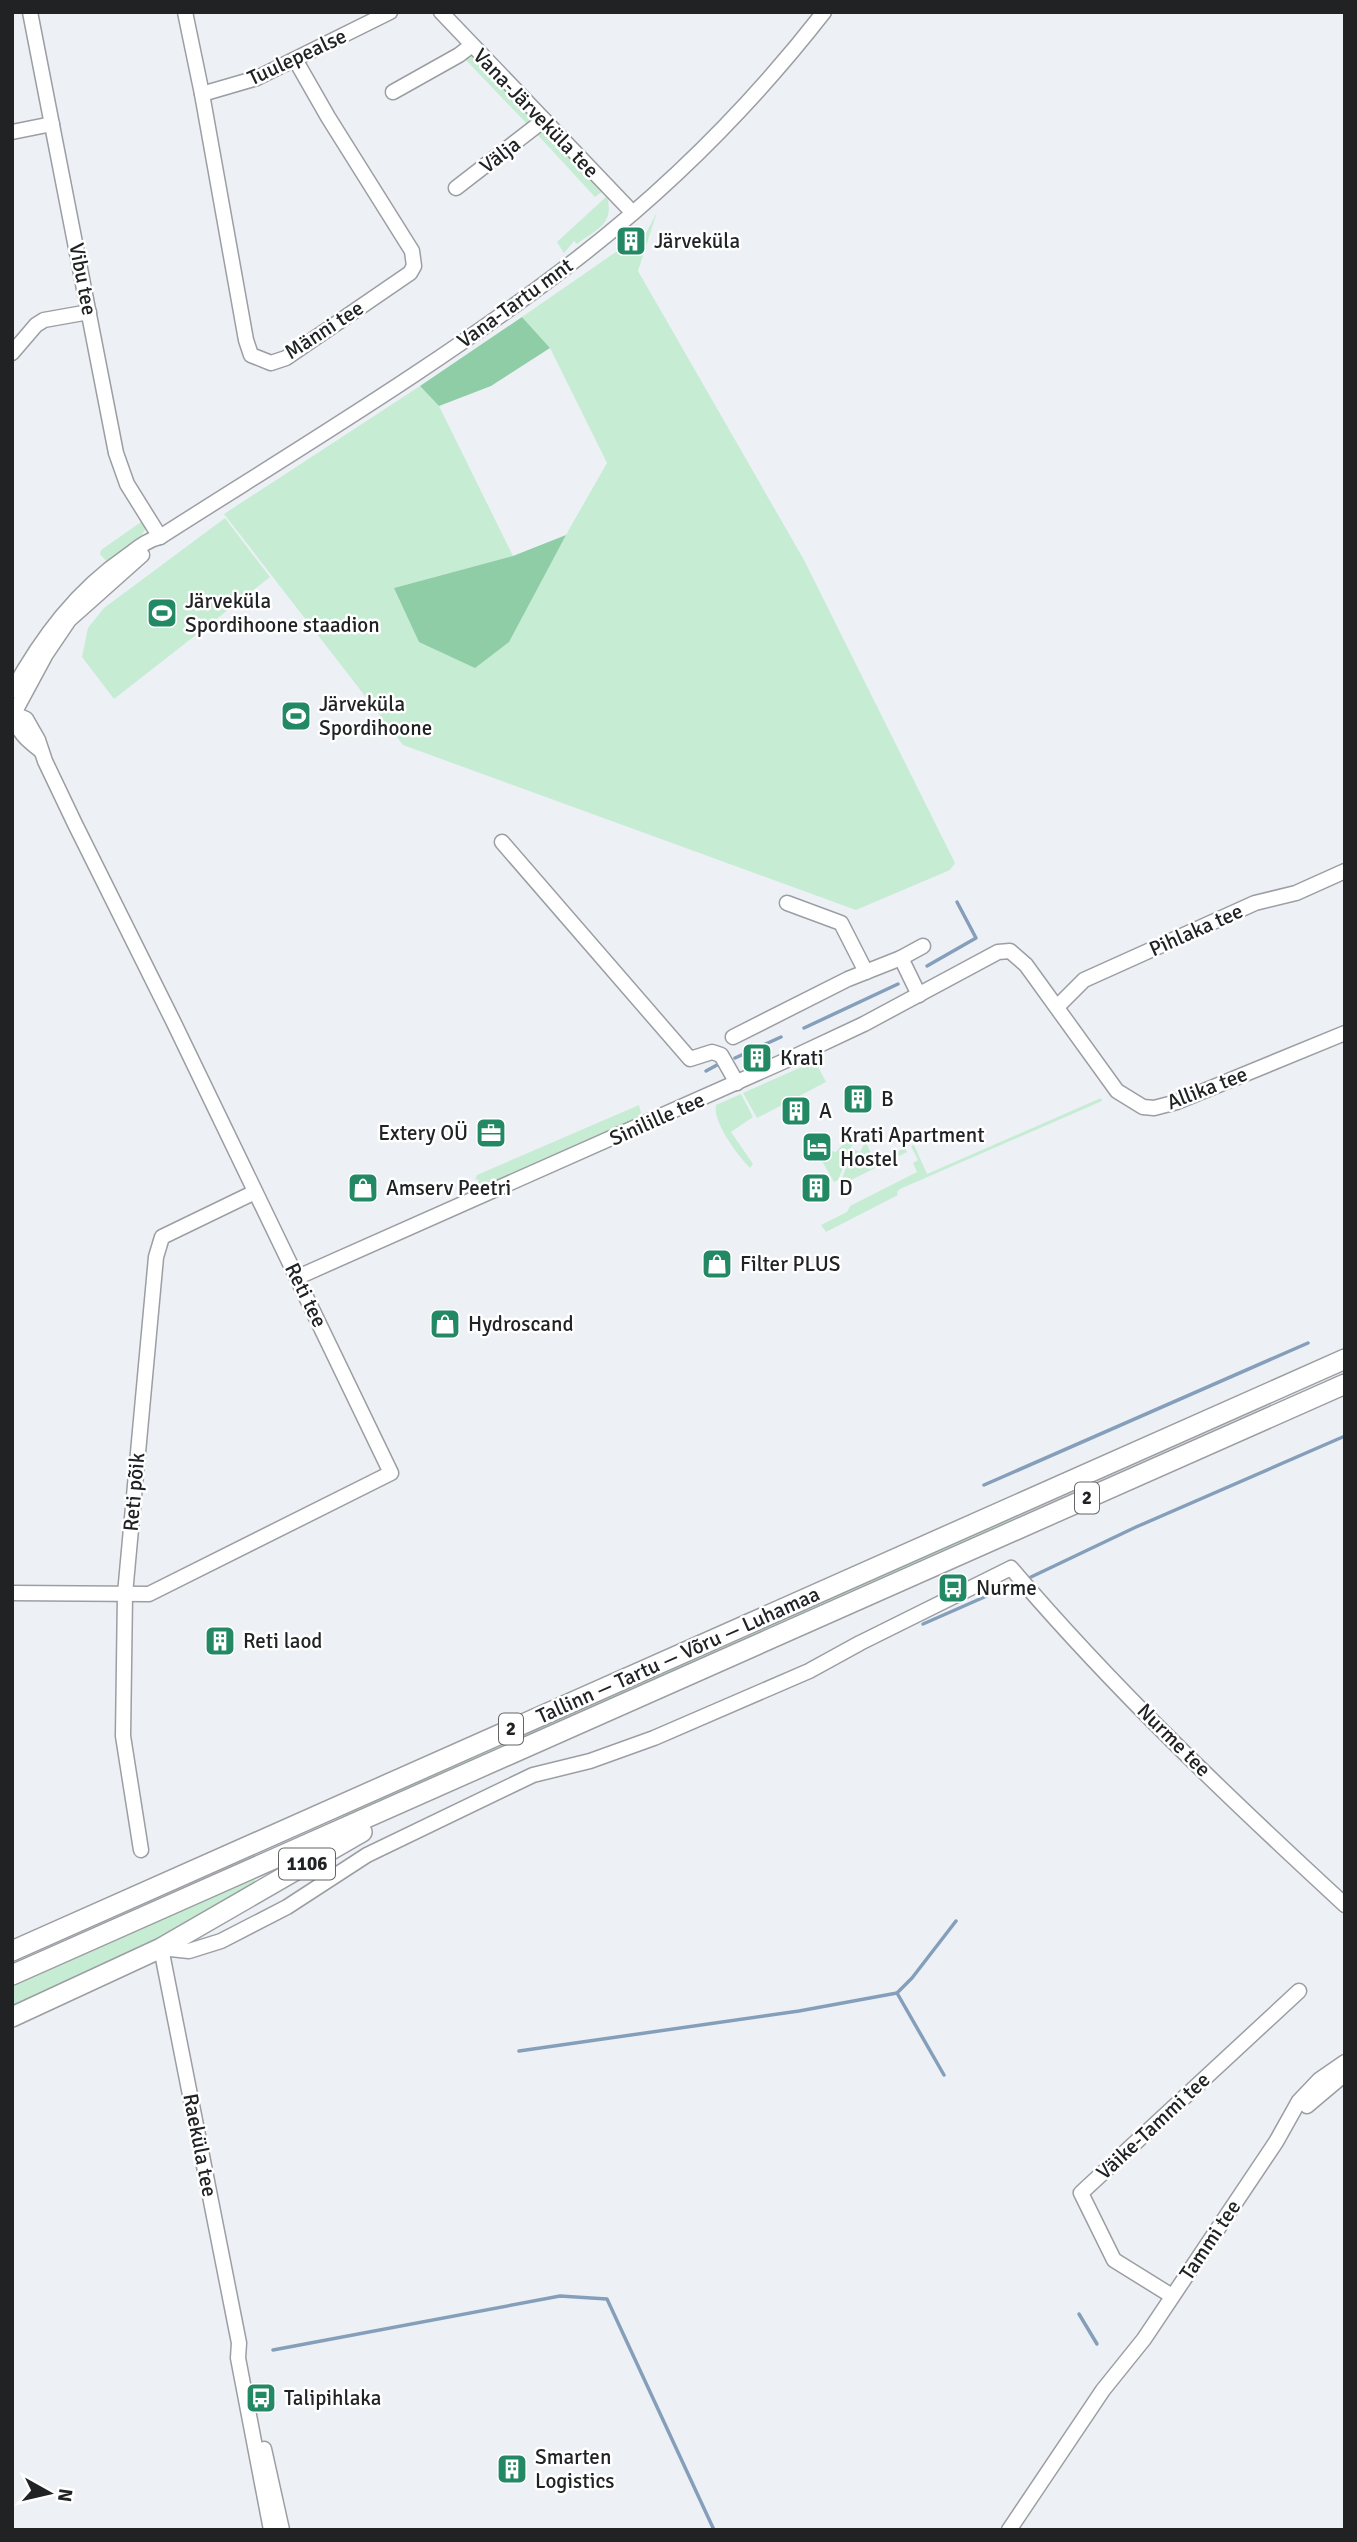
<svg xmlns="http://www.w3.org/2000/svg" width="1357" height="2542" viewBox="0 0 1357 2542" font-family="Signika,sans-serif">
<rect width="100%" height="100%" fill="#edf1f6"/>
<!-- green -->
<g fill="#c6ecd3">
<path d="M 468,54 L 474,55 L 532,117 L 529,126 L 463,57 Z"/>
<path d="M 542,130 L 546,131 L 603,191 L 595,197 L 535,132 Z"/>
<path d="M 607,196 C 615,225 596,229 577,244 L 574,241 L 564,253 L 557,242 Z"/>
<path d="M 657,212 L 638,271 L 804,560 L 955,863 L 950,870 L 856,910 L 403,745 L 224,514 L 420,386 L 439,406 L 513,556 L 394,588 L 535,589 L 607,463 L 550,348 L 522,317 L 623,247 L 630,253 L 643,239 Z"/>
<path d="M 225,518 L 270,577 L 114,699 L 82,657 L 88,628 L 104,608 Z"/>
<path d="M 144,520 L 146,528 L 138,541 L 108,563 L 100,554 L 101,550 Z"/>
<path d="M 815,1061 L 826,1082 L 757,1118 L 743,1093 Z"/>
<path d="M 741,1094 L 753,1117 L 731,1132 L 753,1164 L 750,1168 C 738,1156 712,1121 716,1105 Z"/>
<path d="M 1101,1098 L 1102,1101 L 900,1189 L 897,1192 L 898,1195 L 826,1232 L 821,1225 L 847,1212 L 850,1206 L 917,1172 L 913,1163 L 918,1160 L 911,1146 L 914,1145 L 927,1174 Z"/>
<path d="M 639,1105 L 641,1113 L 635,1120 L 486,1186 L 476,1183 L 479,1181 L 478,1179 L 475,1181 L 477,1175 Z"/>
<path d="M 863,1136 L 875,1162 L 905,1148 L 907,1152 L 841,1185 L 841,1180 L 854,1149 L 860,1152 L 865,1142 L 858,1139 Z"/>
<path d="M 855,1138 L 838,1180 L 834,1182 L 818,1154 L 827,1150 L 836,1152 L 844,1143 Z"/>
<path d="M 1011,1517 L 1020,1517 L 347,1817 L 338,1816 Z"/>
<path d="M 253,1879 L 258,1882 L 194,1922 L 12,2010 L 12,1987 Z"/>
</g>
<!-- forest -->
<g fill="#8fcda7">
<path d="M 522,317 L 550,348 L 491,386 L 439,406 L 420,386 Z"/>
<path d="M 566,535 L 509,642 L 475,668 L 419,642 L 394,588 L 513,556 Z"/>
</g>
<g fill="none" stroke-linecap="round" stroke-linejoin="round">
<!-- stream -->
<g stroke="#859fbb" stroke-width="3.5">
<path d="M 927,966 L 976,938 L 957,902"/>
<path d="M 804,1028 L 898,984"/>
<path d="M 735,1058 L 781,1037"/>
<path d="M 706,1071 L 717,1065"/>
<path d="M 984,1485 L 1308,1343"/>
<path d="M 1031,1577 L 1136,1527 L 1345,1436"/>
<path d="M 923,1624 L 1014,1584"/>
<path d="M 897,1993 L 944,2075"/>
<path d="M 519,2051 L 799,2011 L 897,1993 L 912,1978 L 956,1921"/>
<path d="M 1079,2314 L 1097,2344"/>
<path d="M 273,2350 L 560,2296 L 607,2299 L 714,2530"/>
</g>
<!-- minor casing -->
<g stroke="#9b9ea2" stroke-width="17">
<g id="minor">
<path d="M 30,12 L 116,453 L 127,484 L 160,537"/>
<path d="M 185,12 L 202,94 L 246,340 L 251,355 L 271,363 L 286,358 L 410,273 L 414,266 L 412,251 L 328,117 L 296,61"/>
<path d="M 441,12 L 632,212"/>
<path d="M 393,92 L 459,55 L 472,45"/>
<path d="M 202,94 L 257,78 L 390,12"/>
<path d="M 12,132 L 52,124"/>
<path d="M 456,188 L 544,120"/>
<path d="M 12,353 L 36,325 L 44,320 L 89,312"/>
<path d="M 12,691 C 42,637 76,591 127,556 C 138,548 147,540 160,537 C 301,447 445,361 578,258 C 668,188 753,103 824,12"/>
<path d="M 12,713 L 26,719 L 38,740 L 45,761 L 75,824 L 173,1021 L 391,1473 L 149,1594 L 12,1593"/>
<path d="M 14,714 C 16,731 27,740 40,750"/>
<path d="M 12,717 L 46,654 L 69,620 L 142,555"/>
<path d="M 502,842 L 690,1059 L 712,1052 L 721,1055 L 737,1083"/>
<path d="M 787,903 L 841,923 L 866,972"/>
<path d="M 919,995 L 901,958 L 923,946"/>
<path d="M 1057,1007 L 1084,980 L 1255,903 L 1296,893 L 1345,871"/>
<path d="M 733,1037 L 848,979 L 901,958"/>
<path d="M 298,1277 L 798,1055 L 864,1024 L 998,952 L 1010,951 L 1026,965 L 1117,1091 L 1143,1107 L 1154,1108 L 1177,1102 L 1345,1033"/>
<path d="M 141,1850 L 123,1736 L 125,1594 L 156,1257 L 162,1237 L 255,1192"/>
<path d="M 1307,2106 L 1345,2074"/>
<path d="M 1172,2296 L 1114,2260 L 1081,2193 L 1299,1991"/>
<path d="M 264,2449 L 282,2530"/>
<path d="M 271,2530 L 238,2358 L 239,2343 L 161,1948 L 189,1951 L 221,1941 L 287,1907 L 367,1855 L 533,1775 L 590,1761 L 654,1738 L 809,1671 L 860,1643 L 1011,1568 C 1113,1688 1229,1798 1345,1905"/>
<path d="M 1009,2530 L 1103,2390 L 1144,2339 L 1276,2142 L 1299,2101 L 1319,2080 L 1345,2062"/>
</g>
</g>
<!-- highway casing -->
<g stroke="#9b9ea2" stroke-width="22">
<g id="highway">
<path d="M 12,1951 L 1345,1359"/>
<path d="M 12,1975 L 1345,1384"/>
<path d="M 12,2017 L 161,1948 L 362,1832"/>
</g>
</g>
<!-- minor -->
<use href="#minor" stroke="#fff" stroke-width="14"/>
<!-- highway -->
<use href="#highway" stroke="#fff" stroke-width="19"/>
</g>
<!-- icons -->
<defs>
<g id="building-square" transform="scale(1.575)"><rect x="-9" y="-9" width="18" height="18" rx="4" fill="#228964" stroke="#fff"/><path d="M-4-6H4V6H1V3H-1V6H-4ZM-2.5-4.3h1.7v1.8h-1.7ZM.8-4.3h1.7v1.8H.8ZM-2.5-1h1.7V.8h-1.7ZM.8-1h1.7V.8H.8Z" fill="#fff"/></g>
<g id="stadium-square" transform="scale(1.575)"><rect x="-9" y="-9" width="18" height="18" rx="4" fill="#228964" stroke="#fff"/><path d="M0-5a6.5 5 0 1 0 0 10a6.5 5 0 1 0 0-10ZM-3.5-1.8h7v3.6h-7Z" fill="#fff"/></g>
<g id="office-square" transform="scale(1.575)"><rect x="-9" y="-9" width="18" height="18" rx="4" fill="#228964" stroke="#fff"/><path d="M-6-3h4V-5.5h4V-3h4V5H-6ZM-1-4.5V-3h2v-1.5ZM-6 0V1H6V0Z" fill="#fff"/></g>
<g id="hotel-square" transform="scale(1.575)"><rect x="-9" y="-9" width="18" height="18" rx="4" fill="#228964" stroke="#fff"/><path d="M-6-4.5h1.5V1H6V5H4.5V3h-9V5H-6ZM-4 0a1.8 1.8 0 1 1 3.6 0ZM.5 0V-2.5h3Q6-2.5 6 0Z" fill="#fff"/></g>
<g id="shop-square" transform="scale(1.575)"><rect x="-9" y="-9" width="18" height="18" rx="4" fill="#228964" stroke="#fff"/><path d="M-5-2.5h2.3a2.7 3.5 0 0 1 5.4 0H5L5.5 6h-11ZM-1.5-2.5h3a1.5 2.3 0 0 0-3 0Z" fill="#fff"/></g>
<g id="bus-square" transform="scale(1.575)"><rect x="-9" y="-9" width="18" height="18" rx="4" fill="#228964" stroke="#fff"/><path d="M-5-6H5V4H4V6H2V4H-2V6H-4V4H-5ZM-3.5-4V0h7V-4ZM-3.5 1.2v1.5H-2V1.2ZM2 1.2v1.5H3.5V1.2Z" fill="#fff"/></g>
</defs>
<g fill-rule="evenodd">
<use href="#building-square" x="631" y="241"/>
<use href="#stadium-square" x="162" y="613"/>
<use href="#stadium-square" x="296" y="716"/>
<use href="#building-square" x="757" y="1058"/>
<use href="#building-square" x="858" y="1099"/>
<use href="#building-square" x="796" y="1111"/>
<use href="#office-square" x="491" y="1133"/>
<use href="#hotel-square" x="817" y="1147"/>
<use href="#shop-square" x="363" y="1188"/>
<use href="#building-square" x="816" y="1188"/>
<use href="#shop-square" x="717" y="1264"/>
<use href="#shop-square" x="445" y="1324"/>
<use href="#bus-square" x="953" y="1588"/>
<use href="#building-square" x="220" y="1641"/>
<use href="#bus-square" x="261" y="2398"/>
<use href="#building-square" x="512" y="2469"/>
</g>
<g text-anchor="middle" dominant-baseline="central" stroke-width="5" stroke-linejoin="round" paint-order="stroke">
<!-- shield labels -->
<g fill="#fff" stroke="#646466" stroke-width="2">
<rect x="1075" y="1482.5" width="24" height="31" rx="5"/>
<rect x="499" y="1713.5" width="24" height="31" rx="5"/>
<rect x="279" y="1848.5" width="56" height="31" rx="5"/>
</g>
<g font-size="19" font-weight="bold" fill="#212224">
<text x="1087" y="1498">2</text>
<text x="511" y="1729">2</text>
<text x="307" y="1864">1106</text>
</g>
<!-- street labels -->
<g font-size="21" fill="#212224" stroke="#fff">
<text transform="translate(297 57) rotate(-25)">Tuulepealse</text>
<text transform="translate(536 113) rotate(46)">Vana-Järveküla tee</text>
<text transform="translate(500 155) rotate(-38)">Välja</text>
<text transform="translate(83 279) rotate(79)">Vibu tee</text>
<text transform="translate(515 303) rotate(-36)">Vana-Tartu mnt</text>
<text transform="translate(324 330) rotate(-33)">Männi tee</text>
<text transform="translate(1196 930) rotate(-24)">Pihlaka tee</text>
<text transform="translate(1207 1088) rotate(-21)">Allika tee</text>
<text transform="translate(657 1119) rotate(-24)">Sinilille tee</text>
<text transform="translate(306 1295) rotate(64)">Reti tee</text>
<text transform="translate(134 1492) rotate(-85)">Reti põik</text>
<text transform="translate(678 1655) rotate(-24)">Tallinn — Tartu — Võru — Luhamaa</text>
<text transform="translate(1174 1740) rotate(45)">Nurme tee</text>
<text transform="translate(1153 2126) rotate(-43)">Väike-Tammi tee</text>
<text transform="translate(200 2145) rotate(79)">Raeküla tee</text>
<text transform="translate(1210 2240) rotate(-56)">Tammi tee</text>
</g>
<!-- poi labels -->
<g font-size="21" fill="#212224" stroke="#fff" text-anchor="start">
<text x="654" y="241">Järveküla</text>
<text x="185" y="601">Järveküla<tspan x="185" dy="24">Spordihoone staadion</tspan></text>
<text x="319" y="704">Järveküla<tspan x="319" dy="24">Spordihoone</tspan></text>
<text x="780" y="1058">Krati</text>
<text x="881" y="1099">B</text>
<text x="819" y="1111">A</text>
<text x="468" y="1133" text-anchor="end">Extery OÜ</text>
<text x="840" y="1135">Krati Apartment<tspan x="840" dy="24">Hostel</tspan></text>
<text x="386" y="1188">Amserv Peetri</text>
<text x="839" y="1188">D</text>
<text x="740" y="1264">Filter PLUS</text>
<text x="468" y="1324">Hydroscand</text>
<text x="976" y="1588">Nurme</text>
<text x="243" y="1641">Reti laod</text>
<text x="284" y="2398">Talipihlaka</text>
<text x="535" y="2457">Smarten<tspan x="535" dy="24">Logistics</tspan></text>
</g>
</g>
<!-- border -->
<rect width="1357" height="2542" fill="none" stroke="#212224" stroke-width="28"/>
<!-- north arrow -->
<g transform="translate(49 2493) rotate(98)" stroke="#ffffff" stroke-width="5" paint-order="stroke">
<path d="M0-5L12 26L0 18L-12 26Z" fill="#212224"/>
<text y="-10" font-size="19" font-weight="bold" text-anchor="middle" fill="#212224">N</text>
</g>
</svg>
